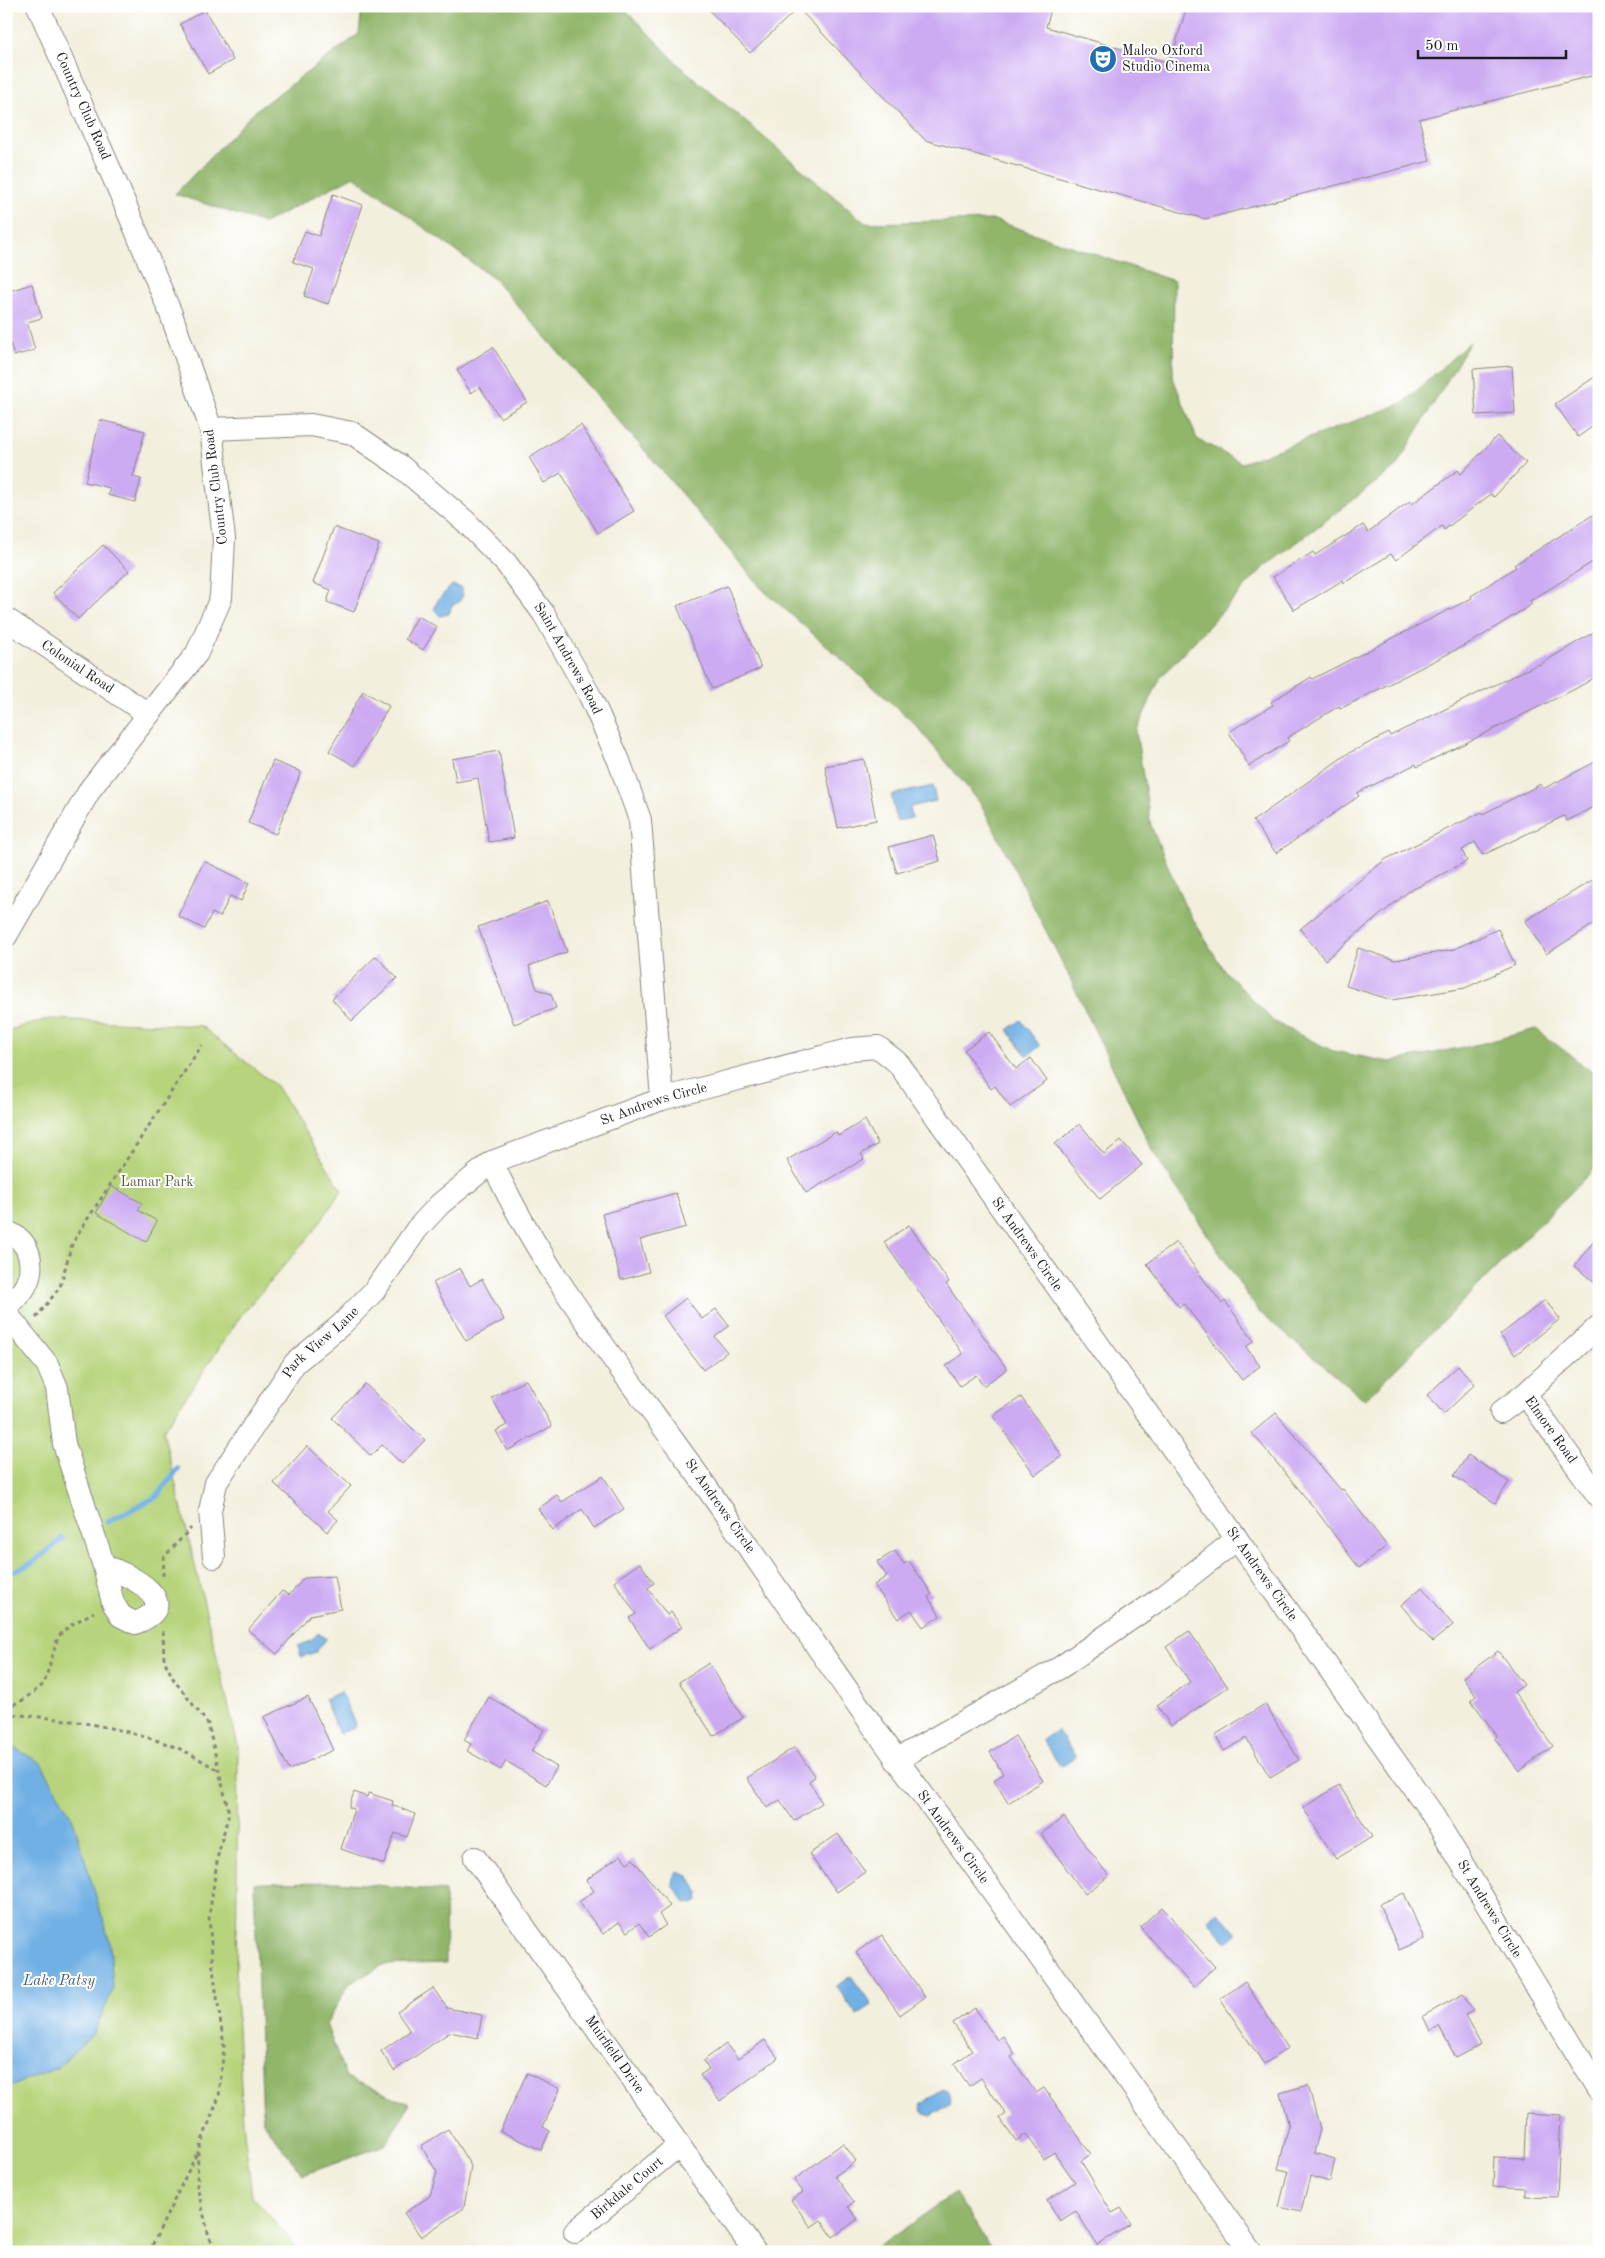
<svg xmlns="http://www.w3.org/2000/svg" width="1605" height="2258" viewBox="0 0 1605 2258" font-family="'Old Standard TT',serif">
<rect width="100%" height="100%" fill="#fff"/>
<filter id="ink" filterUnits="userSpaceOnUse"><feTurbulence type="fractalNoise" baseFrequency=".02" numOctaves="2"/><feDisplacementMap in="SourceGraphic" scale="10" xChannelSelector="R" yChannelSelector="G"/><feConvolveMatrix kernelMatrix="1 2 1 2 8 2 1 2 1" color-interpolation-filters="sRGB"/></filter>
<filter id="wash" filterUnits="userSpaceOnUse"><feTurbulence type="fractalNoise" baseFrequency=".0096" numOctaves="4" result="noise"/><feDisplacementMap in="SourceGraphic" scale="20" xChannelSelector="R" yChannelSelector="G"/><feGaussianBlur stdDeviation="1.12" result="paint"/><feColorMatrix in="noise" values="0 0 0 0 0 0 0 0 0 0 0 0 0 0 0 0 0 1.4 0 .05"/><feComposite in="paint" operator="in"/></filter>
<g filter="url(#wash)">
<rect width="100%" height="100%" fill="#f3efdd"/>
<!-- green -->
<path fill="#b7d47b" stroke="#6a784c" d="M 49,1019 L 201,1026 L 276,1086 L 342,1190 L 314,1231 L 242,1314 L 163,1431 L 238,1746 L 236,1991 L 243,2123 L 252,2196 L 301,2252 L 6,2252 L 6,1031 Z"/>
<!-- forest -->
<g fill="#91b66b" stroke="#566944">
<path d="M 362,6 L 622,6 L 680,66 L 865,223 L 994,220 L 1174,281 L 1173,378 L 1197,439 L 1242,463 L 1403,403 L 1470,342 L 1396,467 L 1262,569 L 1160,678 L 1136,732 L 1151,826 L 1184,904 L 1223,969 L 1274,1022 L 1333,1051 L 1389,1062 L 1480,1044 L 1536,1029 L 1596,1075 L 1599,1074 L 1599,1164 L 1365,1400 L 1258,1311 L 1153,1152 L 1065,968 L 981,804 L 914,723 L 762,589 L 653,460 L 494,279 L 354,176 L 264,223 L 175,194 L 255,111 L 359,34 Z"/>
<path d="M 337,1882 L 445,1891 L 446,1963 L 383,1965 L 349,1984 L 326,2024 L 346,2077 L 410,2104 L 385,2145 L 303,2175 L 263,2122 L 254,1883 Z"/>
<path d="M 955,2193 L 994,2252 L 871,2252 Z"/>
</g>
<!-- water -->
<g fill="#71b0e4" stroke="#466680">
<path d="M 452,585 L 461,588 L 463,595 L 459,602 L 452,605 L 449,614 L 440,616 L 434,609 L 438,600 Z"/>
<path d="M 933,786 L 936,801 L 910,807 L 912,818 L 897,821 L 891,795 Z"/>
<path d="M 1021,1020 L 1040,1046 L 1027,1056 L 1008,1030 Z"/>
<path d="M 318,1633 L 326,1639 L 316,1652 L 301,1657 L 298,1646 L 311,1641 Z"/>
<path d="M 341,1692 L 356,1727 L 339,1734 L 324,1699 Z"/>
<path d="M 1057,1730 L 1076,1757 L 1061,1767 L 1042,1740 Z"/>
<path d="M 6,1743 L 41,1763 L 73,1820 L 110,1943 L 113,1989 L 94,2033 L 57,2068 L 6,2088 Z"/>
<path d="M 678,1871 L 688,1875 L 699,1893 L 698,1900 L 692,1904 L 685,1902 L 673,1885 L 674,1876 Z"/>
<path d="M 1218,1912 L 1237,1934 L 1227,1942 L 1208,1920 Z"/>
<path d="M 851,1976 L 872,2005 L 857,2015 L 836,1986 Z"/>
<path d="M 942,2089 L 947,2091 L 951,2097 L 950,2104 L 931,2116 L 925,2114 L 921,2110 L 922,2104 Z"/>
</g>
<g fill="none" stroke-linecap="round" stroke-linejoin="round">
<!-- stream -->
<g stroke="#71b0e4" stroke-width="5.5">
<path d="M 107,1522 L 156,1497 L 178,1469"/>
<path d="M 6,1575 L 32,1563 L 62,1539"/>
</g>
</g>
<g id="blocks">
<!-- building -->
<g fill="#ccabf3">
<path d="M 705,6 L 1052,6 L 1046,27 L 1170,63 L 1187,6 L 1599,6 L 1599,74 L 1419,119 L 1430,161 L 1205,219 L 925,140 L 798,8 L 750,53 Z"/>
<path d="M 205,10 L 233,60 L 208,74 L 180,24 Z"/>
<path d="M 333,194 L 363,205 L 328,304 L 304,296 L 314,269 L 293,262 L 305,231 L 319,236 Z"/>
<path d="M 32,284 L 42,318 L 27,322 L 35,350 L 14,356 L 6,329 L 6,292 Z"/>
<path d="M 493,347 L 527,402 L 500,418 L 480,387 L 471,393 L 457,370 Z"/>
<path d="M 1512,366 L 1515,413 L 1476,415 L 1473,369 Z"/>
<path d="M 1599,374 L 1599,422 L 1578,437 L 1555,404 Z"/>
<path d="M 100,420 L 145,431 L 133,477 L 141,479 L 135,502 L 108,495 L 110,488 L 85,482 Z"/>
<path d="M 581,425 L 634,511 L 598,533 L 561,473 L 544,483 L 529,457 Z"/>
<path d="M 1497,436 L 1526,463 L 1494,497 L 1491,494 L 1444,530 L 1442,526 L 1396,560 L 1391,554 L 1344,583 L 1343,580 L 1294,610 L 1273,577 L 1313,552 L 1315,555 L 1363,525 L 1368,532 L 1410,501 L 1412,504 L 1458,470 L 1461,474 Z"/>
<path d="M 1599,511 L 1599,558 L 1530,601 L 1532,604 L 1477,639 L 1340,709 L 1339,706 L 1287,738 L 1289,741 L 1249,766 L 1229,732 L 1273,705 L 1271,702 L 1311,677 L 1312,679 L 1472,598 L 1471,596 L 1516,567 L 1514,565 Z"/>
<path d="M 334,527 L 379,544 L 354,612 L 327,602 L 331,590 L 313,583 Z"/>
<path d="M 103,545 L 129,571 L 78,619 L 53,593 Z"/>
<path d="M 727,586 L 761,668 L 712,689 L 677,606 Z"/>
<path d="M 418,616 L 437,627 L 423,650 L 405,639 Z"/>
<path d="M 1599,629 L 1599,675 L 1575,689 L 1417,767 L 1416,764 L 1357,793 L 1359,796 L 1276,853 L 1253,821 L 1347,754 L 1389,733 L 1390,736 L 1538,664 L 1539,665 Z"/>
<path d="M 363,691 L 389,706 L 355,766 L 329,751 Z"/>
<path d="M 499,751 L 514,838 L 489,842 L 478,778 L 456,782 L 452,759 Z"/>
<path d="M 864,759 L 876,820 L 838,828 L 825,766 Z"/>
<path d="M 1599,760 L 1599,804 L 1567,821 L 1564,816 L 1483,855 L 1475,842 L 1462,850 L 1467,861 L 1408,892 L 1325,960 L 1300,929 L 1386,859 L 1482,812 L 1483,814 L 1541,784 L 1543,789 Z"/>
<path d="M 273,761 L 301,772 L 276,834 L 248,823 Z"/>
<path d="M 933,835 L 940,861 L 897,873 L 889,847 Z"/>
<path d="M 204,861 L 249,883 L 241,901 L 230,896 L 220,917 L 212,913 L 204,929 L 178,916 Z"/>
<path d="M 1599,876 L 1599,921 L 1546,954 L 1525,921 Z"/>
<path d="M 548,901 L 567,952 L 529,966 L 537,989 L 551,994 L 556,1008 L 514,1024 L 478,927 Z"/>
<path d="M 1498,929 L 1515,965 L 1465,988 L 1392,1000 L 1346,986 L 1358,948 L 1395,960 L 1452,950 Z"/>
<path d="M 376,956 L 397,978 L 352,1021 L 332,999 Z"/>
<path d="M 989,1032 L 1016,1069 L 1031,1058 L 1047,1081 L 1010,1107 L 995,1086 L 991,1089 L 964,1050 Z"/>
<path d="M 865,1120 L 878,1144 L 861,1154 L 864,1159 L 806,1193 L 787,1160 L 836,1132 L 838,1136 Z"/>
<path d="M 1080,1124 L 1104,1154 L 1121,1140 L 1142,1165 L 1100,1199 L 1055,1144 Z"/>
<path d="M 111,1186 L 142,1203 L 138,1210 L 157,1221 L 146,1242 L 96,1213 Z"/>
<path d="M 676,1193 L 686,1227 L 640,1240 L 649,1272 L 621,1280 L 602,1214 Z"/>
<path d="M 909,1225 L 949,1282 L 946,1284 L 1007,1369 L 983,1386 L 976,1375 L 960,1386 L 946,1366 L 963,1354 L 884,1242 Z"/>
<path d="M 1599,1235 L 1599,1286 L 1574,1266 Z"/>
<path d="M 1176,1242 L 1222,1304 L 1225,1301 L 1254,1341 L 1246,1347 L 1260,1366 L 1242,1380 L 1184,1304 L 1179,1307 L 1147,1264 Z"/>
<path d="M 460,1268 L 470,1286 L 482,1279 L 504,1320 L 466,1341 L 433,1283 Z"/>
<path d="M 686,1298 L 702,1319 L 716,1309 L 729,1326 L 715,1337 L 727,1352 L 703,1370 L 663,1316 Z"/>
<path d="M 1545,1300 L 1560,1319 L 1515,1355 L 1500,1335 Z"/>
<path d="M 1458,1366 L 1475,1384 L 1444,1414 L 1427,1395 Z"/>
<path d="M 526,1380 L 552,1426 L 507,1451 L 496,1431 L 507,1425 L 492,1398 Z"/>
<path d="M 365,1384 L 425,1440 L 402,1464 L 382,1445 L 371,1456 L 332,1418 Z"/>
<path d="M 1021,1397 L 1062,1456 L 1035,1475 L 993,1416 Z"/>
<path d="M 1276,1413 L 1341,1490 L 1343,1489 L 1387,1546 L 1359,1568 L 1316,1510 L 1252,1433 Z"/>
<path d="M 307,1446 L 351,1486 L 328,1511 L 338,1520 L 327,1532 L 274,1483 Z"/>
<path d="M 1468,1455 L 1509,1482 L 1495,1503 L 1454,1476 Z"/>
<path d="M 603,1476 L 624,1509 L 594,1528 L 582,1509 L 553,1530 L 538,1509 L 557,1495 L 562,1502 Z"/>
<path d="M 895,1551 L 904,1564 L 909,1561 L 932,1594 L 928,1597 L 940,1616 L 923,1627 L 911,1610 L 898,1619 L 874,1585 L 887,1576 L 877,1562 Z"/>
<path d="M 640,1563 L 654,1583 L 648,1588 L 667,1615 L 671,1612 L 682,1627 L 650,1649 L 629,1618 L 636,1614 L 614,1581 Z"/>
<path d="M 335,1576 L 341,1609 L 310,1615 L 277,1654 L 248,1630 L 282,1591 L 289,1595 L 304,1578 Z"/>
<path d="M 1422,1587 L 1453,1625 L 1432,1642 L 1401,1605 Z"/>
<path d="M 1189,1631 L 1228,1687 L 1171,1726 L 1157,1705 L 1190,1682 L 1166,1647 Z"/>
<path d="M 1498,1651 L 1524,1685 L 1514,1692 L 1553,1746 L 1519,1771 L 1495,1739 L 1497,1736 L 1471,1700 L 1476,1696 L 1463,1677 Z"/>
<path d="M 709,1663 L 743,1718 L 713,1736 L 679,1682 Z"/>
<path d="M 308,1697 L 333,1750 L 289,1770 L 264,1717 Z"/>
<path d="M 489,1697 L 544,1730 L 531,1751 L 557,1767 L 546,1785 L 506,1761 L 501,1770 L 467,1751 L 471,1744 L 464,1740 Z"/>
<path d="M 1265,1704 L 1299,1760 L 1270,1777 L 1246,1738 L 1224,1751 L 1215,1735 Z"/>
<path d="M 1015,1736 L 1043,1781 L 1008,1803 L 994,1780 L 1003,1774 L 990,1752 Z"/>
<path d="M 795,1747 L 815,1777 L 809,1781 L 822,1803 L 794,1821 L 780,1800 L 767,1808 L 747,1778 Z"/>
<path d="M 1339,1785 L 1372,1837 L 1336,1859 L 1303,1808 Z"/>
<path d="M 354,1792 L 367,1797 L 368,1793 L 393,1801 L 392,1805 L 415,1814 L 407,1837 L 395,1833 L 384,1864 L 341,1849 L 354,1809 L 349,1807 Z"/>
<path d="M 1064,1817 L 1109,1876 L 1085,1894 L 1041,1834 Z"/>
<path d="M 838,1834 L 865,1872 L 837,1892 L 809,1854 Z"/>
<path d="M 621,1855 L 627,1863 L 633,1859 L 670,1906 L 659,1914 L 666,1925 L 649,1937 L 639,1923 L 627,1932 L 619,1922 L 603,1934 L 579,1902 L 594,1891 L 586,1880 Z"/>
<path d="M 1404,1893 L 1424,1939 L 1399,1950 L 1379,1904 Z"/>
<path d="M 1162,1907 L 1215,1967 L 1193,1987 L 1140,1927 Z"/>
<path d="M 882,1935 L 925,1997 L 900,2015 L 856,1952 Z"/>
<path d="M 1245,1982 L 1288,2048 L 1264,2064 L 1220,1999 Z"/>
<path d="M 433,1988 L 447,2008 L 482,2015 L 478,2038 L 450,2032 L 394,2071 L 381,2051 L 410,2031 L 397,2012 Z"/>
<path d="M 1463,1994 L 1473,2011 L 1465,2015 L 1481,2045 L 1456,2058 L 1439,2026 L 1430,2031 L 1423,2016 Z"/>
<path d="M 975,2008 L 997,2040 L 1003,2036 L 1015,2054 L 1011,2057 L 1036,2093 L 1044,2088 L 1091,2154 L 1081,2161 L 1112,2213 L 1121,2208 L 1131,2224 L 1097,2245 L 1076,2211 L 1060,2221 L 1047,2200 L 1075,2182 L 1054,2152 L 1044,2159 L 1026,2134 L 1016,2141 L 1000,2118 L 1006,2114 L 981,2078 L 969,2086 L 954,2064 L 972,2051 L 953,2023 Z"/>
<path d="M 765,2040 L 778,2058 L 720,2101 L 700,2075 L 709,2069 L 703,2061 L 726,2044 L 738,2059 Z"/>
<path d="M 527,2073 L 560,2089 L 543,2127 L 550,2131 L 541,2150 L 500,2131 Z"/>
<path d="M 1308,2085 L 1320,2129 L 1314,2153 L 1335,2159 L 1330,2182 L 1310,2176 L 1301,2212 L 1279,2207 L 1288,2171 L 1278,2169 L 1289,2126 L 1280,2093 Z"/>
<path d="M 1526,2113 L 1561,2115 L 1557,2197 L 1525,2196 L 1525,2188 L 1493,2186 L 1494,2157 L 1524,2158 Z"/>
<path d="M 448,2129 L 471,2166 L 464,2208 L 421,2237 L 404,2213 L 430,2196 L 437,2172 L 421,2146 Z"/>
<path d="M 843,2143 L 856,2161 L 835,2176 L 854,2202 L 848,2206 L 858,2219 L 833,2237 L 821,2220 L 811,2227 L 791,2200 L 803,2192 L 794,2180 Z"/>
</g>
</g>
</g>
<g filter="url(#ink)">
<use href="#blocks" fill-opacity="0" stroke="#88867c" stroke-width="1"/>
<g fill="none" stroke-linecap="round" stroke-linejoin="round">
<!-- minor casing -->
<g stroke="#88867c" stroke-width="24">
<g id="minor">
<path id="s1" d="M 211,429 L 311,425 L 352,433 L 399,465 L 465,521 L 506,563 L 544,614 L 590,696 L 619,761 L 640,820 L 662,1099"/>
<path id="s2" d="M 6,619 L 148,714"/>
<path d="M 6,936 L 91,788 L 197,653 L 221,598 L 224,539 L 211,429 L 171,314 L 119,190 L 38,6"/>
<path d="M 6,1232 C 31,1239 37,1269 23,1290 C 18,1296 12,1302 6,1307"/>
<path d="M 6,1313 L 47,1364 L 57,1388 L 64,1444 L 104,1566 L 113,1603 L 121,1616 L 135,1623 C 188,1604 129,1574 104,1566"/>
<path id="s3" d="M 1525,1394 L 1599,1497"/>
<path d="M 1501,1412 L 1525,1394 L 1599,1326"/>
<path id="s4" d="M 214,1557 L 210,1511 L 216,1483 L 295,1363 L 341,1325 L 374,1291 L 417,1229 L 440,1204 L 492,1162"/>
<path d="M 896,1760 L 1061,1667 L 1167,1594 L 1237,1539"/>
<path id="s5" d="M 475,1858 L 755,2252"/>
<path id="s6" d="M 575,2232 L 679,2145"/>
<path id="s7" d="M 1251,2252 L 938,1815 C 853,1703 776,1585 695,1471 C 624,1371 543,1274 492,1162 L 662,1099 L 852,1049 L 878,1047 L 898,1063 L 1429,1809 L 1599,2090"/>
</g>
</g>
<!-- path -->
<g stroke="#88867c" stroke-width="3" stroke-dasharray="4 4" stroke-linecap="butt">
<path d="M 36,1318 L 60,1287 L 71,1247 L 79,1232 L 202,1045"/>
<path d="M 163,1576 L 164,1557 L 191,1528"/>
<path d="M 163,1631 L 164,1660 L 174,1680 L 208,1724 L 229,1813 L 218,1855 L 209,1917 L 213,1969 L 224,2046 L 219,2097 L 198,2151 L 197,2186 L 209,2237 L 218,2252"/>
<path d="M 6,1708 L 23,1700 L 44,1684 L 58,1637 L 69,1626 L 94,1612"/>
<path d="M 6,1714 C 64,1718 124,1727 178,1748 C 192,1754 205,1763 218,1770"/>
<path d="M 149,2252 L 197,2153"/>
</g>
<!-- minor -->
<use href="#minor" stroke="#fff" stroke-width="22"/>
</g>
</g>
<!-- icons -->
<defs>
<g id="theatre-disc" transform="scale(1.4375)"><circle r="9.5" fill="#1f6fb2" stroke="#fff"/><path d="M-5-5.5Q0-4 5-5.5V0Q5 5 0 6Q-5 5-5 0ZM-3.3-2.5H-1v1.5H-3.3ZM1-2.5H3.3v1.5H1ZM-2.8 1Q0 5.5 2.8 1Z" fill="#fff"/></g>
</defs>
<g fill-rule="evenodd">
<use href="#theatre-disc" x="1103" y="59"/>
</g>
<g text-anchor="middle" dominant-baseline="central" stroke-width="4" stroke-linejoin="round" paint-order="stroke">
<!-- poi labels -->
<g font-size="14" fill="#1c1c1c" stroke="#fff" text-anchor="start">
<text x="1122" y="51">Malco Oxford<tspan x="1122" dy="16">Studio Cinema</tspan></text>
</g>
<!-- street labels -->
<g font-size="14" fill="#1c1c1c" stroke="#fff">
<text transform="translate(83 106) rotate(66)">Country Club Road</text>
<text transform="translate(216 487) rotate(-97)">Country Club Road</text>
<text stroke="none"><textPath href="#s1" startOffset="458">Saint Andrews Road</textPath></text>
<text stroke="none"><textPath href="#s2" startOffset="86">Colonial Road</textPath></text>
<text stroke="none"><textPath href="#s7" startOffset="1501">St Andrews Circle</textPath></text>
<text stroke="none"><textPath href="#s7" startOffset="1981">St Andrews Circle</textPath></text>
<text stroke="none"><textPath href="#s4" startOffset="251">Park View Lane</textPath></text>
<text stroke="none"><textPath href="#s3" startOffset="44">Elmore Road</textPath></text>
<text transform="translate(720 1506) rotate(55)">St Andrews Circle</text>
<text stroke="none"><textPath href="#s7" startOffset="2386">St Andrews Circle</textPath></text>
<text transform="translate(953 1837) rotate(54)">St Andrews Circle</text>
<text stroke="none"><textPath href="#s7" startOffset="2791">St Andrews Circle</textPath></text>
<text stroke="none"><textPath href="#s5" startOffset="241">Muirfield Drive</textPath></text>
<text stroke="none"><textPath href="#s6" startOffset="68">Birkdale Court</textPath></text>
</g>
<!-- park labels -->
<g font-size="14" fill="#525c3d" stroke="#fff">
<text x="157" y="1182">Lamar Park</text>
</g>
<!-- water labels -->
<g font-size="15" font-style="italic" fill="#425f76" stroke="#fff">
<text x="59" y="1981">Lake Patsy</text>
</g>
</g>
<!-- margin -->
<rect width="1605" height="2258" fill="none" stroke="#fff" stroke-width="25"/>
<!-- scale -->
<path d="M1418 50v8h148v-8" fill="none" stroke="#1c1c1c" stroke-width="2.5"/>
<text x="1425" y="50" font-size="15" fill="#1c1c1c" stroke="#ffffff" stroke-width="4" paint-order="stroke">50 m</text>
</svg>
